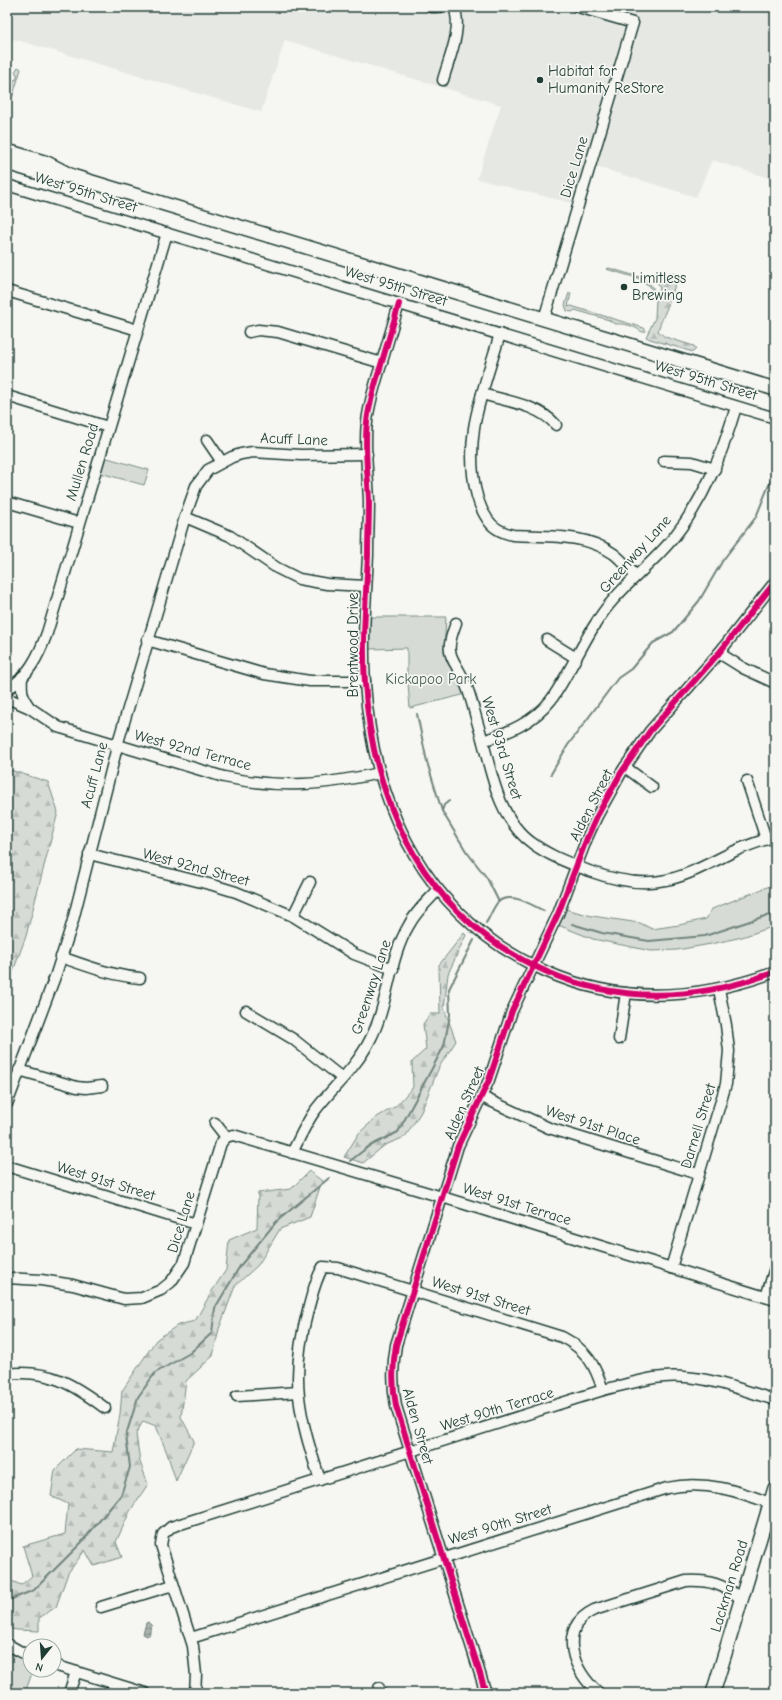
<svg xmlns="http://www.w3.org/2000/svg" width="782" height="1700" viewBox="0 0 782 1700" font-family="'Comic Neue',sans-serif">
<defs>
<pattern id="grass-tufts" width="24" height="20" patternUnits="userSpaceOnUse"><rect width="24" height="20" fill="#d6dbd6"/><path d="M3 7l-1-3M5 7V3M7 7l1-3M15 17l-1-3M17 17v-4M19 17l1-3" fill="none" stroke="#b7bdb8"/></pattern>
<pattern id="forest-firs" width="22" height="20" patternUnits="userSpaceOnUse"><rect width="22" height="20" fill="#d6dbd6"/><path d="M5 1l3.5 6h-7zM16 11l3.5 6h-7z" fill="#b7bdb8"/></pattern>
<pattern id="water-rules" width="6" height="5" patternUnits="userSpaceOnUse"><rect width="6" height="5" fill="#aab3ae"/><path d="M0 2.5h6" fill="none" stroke="#8a938e"/></pattern>
</defs>
<rect width="100%" height="100%" fill="#f6f6f2"/>
<filter id="ink" filterUnits="userSpaceOnUse"><feTurbulence type="fractalNoise" baseFrequency=".025" numOctaves="2"/><feDisplacementMap in="SourceGraphic" scale="8" xChannelSelector="R" yChannelSelector="G"/><feConvolveMatrix kernelMatrix="1 2 1 2 8 2 1 2 1" color-interpolation-filters="sRGB"/></filter>
<g filter="url(#ink)">
<!-- built -->
<path fill="#e6e8e4" d="M 7,7 L 775,7 L 775,180 L 712,160 L 696,197 L 591,165 L 579,205 L 477,179 L 501,105 L 285,40 L 261,112 L 7,37 Z"/>
<!-- grass -->
<path fill="url(#grass-tufts)" stroke="#7a8c85" d="M 18,67 L 21,69 L 7,115 L 7,108 L 13,94 L 11,92 L 14,80 L 17,79 L 17,74 L 15,72 Z"/>
<!-- forest -->
<g fill="url(#forest-firs)" stroke="#7a8c85">
<path d="M 669,273 L 675,274 C 678,289 662,316 658,331 L 665,337 L 694,346 L 696,349 L 693,352 L 650,339 L 646,337 L 655,318 L 656,299 L 660,289 L 658,283 L 661,278 Z"/>
<path d="M 7,769 L 48,782 L 58,812 L 26,936 L 7,988 Z"/>
<path d="M 464,933 L 466,935 L 448,974 L 444,1008 L 456,1041 L 439,1067 L 421,1112 L 405,1137 L 385,1145 L 363,1163 L 344,1157 L 359,1133 L 377,1117 L 396,1106 L 413,1087 L 412,1062 L 426,1049 L 423,1024 L 430,1014 L 440,1014 L 439,965 Z"/>
<path d="M 309,1171 L 322,1181 L 310,1217 L 280,1229 L 258,1265 L 235,1286 L 219,1329 L 213,1356 L 186,1381 L 181,1417 L 194,1441 L 176,1481 L 167,1453 L 156,1426 L 143,1421 L 136,1434 L 140,1462 L 148,1484 L 130,1511 L 116,1542 L 122,1557 L 94,1566 L 85,1550 L 68,1573 L 56,1607 L 39,1618 L 39,1631 L 17,1630 L 7,1628 L 7,1579 L 21,1585 L 32,1576 L 23,1546 L 65,1534 L 68,1504 L 51,1496 L 55,1470 L 76,1449 L 113,1452 L 120,1414 L 122,1391 L 156,1340 L 178,1325 L 195,1321 L 212,1291 L 226,1270 L 229,1240 L 257,1228 L 258,1193 L 291,1189 Z"/>
</g>
<!-- green -->
<g fill="#d6dbd6" stroke="#7a8c85">
<path d="M 609,268 L 646,279 L 647,282 L 653,287 L 653,291 L 649,285 L 644,283 L 644,280 L 606,269 Z"/>
<path d="M 569,293 L 571,293 L 568,307 L 571,306 L 644,328 L 646,331 L 642,332 C 635,326 624,323 615,324 L 609,320 L 575,310 L 572,312 L 567,311 L 565,305 Z"/>
<path d="M 104,457 L 149,470 L 144,485 L 100,473 Z"/>
<path d="M 370,617 L 446,617 L 444,653 L 448,664 L 456,674 L 466,694 L 410,708 L 407,672 L 407,648 L 369,649 Z"/>
<path d="M 775,884 L 775,926 L 742,937 L 711,944 L 677,950 L 651,951 L 593,939 L 558,925 L 565,909 L 592,916 L 640,923 L 652,929 L 679,925 L 706,919 L 712,909 Z"/>
<path d="M 7,1651 L 30,1663 L 30,1670 L 33,1670 L 25,1693 L 7,1693 Z"/>
</g>
<!-- water -->
<path fill="url(#water-rules)" stroke="#72847d" d="M 148,1622 L 152,1626 L 150,1630 L 150,1634 L 147,1636 L 143,1634 L 146,1623 Z"/>
<g fill="none" stroke-linecap="round" stroke-linejoin="round">
<!-- stream -->
<g stroke="#72847d" stroke-width="2">
<path d="M 417,714 L 427,762 L 442,811 L 466,851 L 487,878 L 499,902"/>
<path d="M 551,774 L 568,745 L 618,678 L 631,669 L 653,643 L 673,632 L 699,601 L 723,560 L 756,517 L 775,470"/>
<path d="M 442,811 L 444,805 L 449,801"/>
<path d="M 486,923 C 490,917 494,905 499,901 C 512,892 532,905 544,911"/>
<path d="M 572,924 L 602,933 L 649,941 L 705,936 L 765,916 L 775,915"/>
<path d="M 350,1161 L 368,1147 L 398,1132 L 444,1046 L 450,1015 L 449,989 L 474,940"/>
<path d="M 7,1601 L 34,1590 L 81,1543 L 121,1495 L 130,1467 L 126,1435 L 138,1397 L 155,1373 L 190,1353 L 212,1333 L 215,1308 L 240,1266 L 276,1222 L 329,1178"/>
</g>
<!-- minor casing -->
<g stroke="#1f3d34" stroke-width="13">
<g id="minor">
<path d="M 431,7 L 440,7"/>
<path d="M 443,80 C 449,58 463,29 454,7"/>
<path d="M 7,185 L 775,418"/>
<path d="M 7,291 L 138,330"/>
<path d="M 399,304 C 393,324 387,345 381,365 C 375,384 369,403 367,422 C 364,448 368,475 369,501 C 369,519 368,537 368,555 C 366,597 362,641 365,683 C 373,808 427,918 545,971 C 621,1005 699,1000 775,972"/>
<path d="M 544,319 L 633,23 L 578,7"/>
<path d="M 249,332 L 258,330 L 278,332 L 382,363"/>
<path d="M 500,334 C 491,365 479,397 474,428 C 470,457 471,496 488,520 C 493,528 504,533 513,535 C 548,537 585,533 614,554 C 622,560 629,569 636,576"/>
<path d="M 482,394 C 506,401 539,405 556,425"/>
<path d="M 7,396 L 108,427"/>
<path d="M 207,440 L 222,462"/>
<path d="M 664,461 L 692,462 L 715,469"/>
<path d="M 7,502 L 79,523"/>
<path d="M 185,517 L 230,536 L 277,568 L 299,579 L 327,584 L 366,586"/>
<path d="M 456,623 C 442,659 454,655 466,685 C 472,699 475,716 480,731 C 491,769 497,818 532,843 C 549,856 570,863 589,871 C 614,880 640,886 666,880 C 691,875 713,861 735,851 C 748,845 762,841 775,836"/>
<path d="M 147,640 L 264,674 L 310,681 L 365,681"/>
<path d="M 547,640 L 576,658"/>
<path d="M 719,653 L 743,668 L 775,683"/>
<path d="M 22,677 C 21,690 22,698 30,708"/>
<path d="M 7,689 C 28,678 39,655 47,633 L 167,233"/>
<path d="M 7,698 L 30,708 L 58,727 L 224,777 C 281,789 324,785 380,773"/>
<path d="M 483,741 C 509,732 533,723 551,700 C 573,669 588,628 613,600 C 632,578 656,560 674,537 C 705,498 722,454 736,407"/>
<path d="M 625,767 L 652,787"/>
<path d="M 747,781 L 766,839"/>
<path d="M 89,854 L 213,885 L 236,892 L 293,916 L 354,954 L 393,969"/>
<path d="M 293,916 L 310,882"/>
<path d="M 61,957 C 87,966 113,976 140,978"/>
<path d="M 246,1011 L 293,1039 L 342,1078"/>
<path d="M 619,1039 L 626,993"/>
<path d="M 19,1070 L 77,1087 L 86,1088 L 102,1086"/>
<path d="M 482,1097 L 549,1128 L 698,1174"/>
<path d="M 7,1104 L 56,974 L 72,924 L 119,739 L 185,517 L 196,486 L 208,470 L 232,457 L 241,454 L 253,452 L 301,455 L 367,454"/>
<path d="M 215,1123 L 226,1137"/>
<path d="M 226,1137 L 233,1135 L 442,1197 L 775,1300"/>
<path d="M 292,1153 C 299,1139 305,1125 314,1112 C 332,1088 356,1068 370,1040 C 389,1004 388,960 409,925 C 416,911 428,901 438,890"/>
<path d="M 7,1166 L 196,1224"/>
<path d="M 671,1268 L 726,1084 L 729,1051 L 726,1025 L 719,989"/>
<path d="M 7,1278 L 41,1280 L 73,1285 L 124,1299 L 142,1298 L 161,1290 L 171,1282 L 184,1263 L 221,1143 L 226,1137"/>
<path d="M 766,1297 L 775,1268"/>
<path d="M 7,1374 C 49,1369 73,1384 105,1408"/>
<path d="M 237,1396 L 298,1392"/>
<path d="M 320,1480 C 299,1415 289,1379 308,1310 C 312,1295 315,1280 323,1267 L 338,1268 L 562,1337 C 587,1350 595,1365 603,1390"/>
<path d="M 101,1607 L 173,1585"/>
<path d="M 191,1638 L 667,1488 C 706,1480 739,1491 775,1505"/>
<path d="M 7,1644 L 30,1657"/>
<path d="M 54,1665 L 145,1693"/>
<path d="M 69,1693 L 76,1672"/>
<path d="M 195,1693 L 196,1675 L 193,1646 L 161,1545 L 163,1534 L 171,1527 L 603,1390 C 620,1386 637,1381 654,1378 C 695,1371 736,1388 775,1400"/>
<path d="M 378,1693 L 379,1688"/>
<path d="M 486,1693 L 396,1406 C 392,1385 392,1367 396,1345 L 458,1146 L 489,1080 L 512,1011 L 558,914 L 587,838 L 597,816 L 621,773 L 650,731 L 719,653 L 775,582"/>
<path d="M 599,1693 C 573,1672 556,1628 594,1610 L 686,1581 C 709,1580 724,1584 741,1599"/>
</g>
</g>
<!-- major casing -->
<g stroke="#1f3d34" stroke-width="16">
<g id="major">
<path d="M 7,151 L 47,163 L 72,176 L 775,389"/>
<path d="M 7,163 L 43,174 L 66,176"/>
<path d="M 713,1693 L 775,1488"/>
</g>
</g>
<!-- minor -->
<use href="#minor" stroke="#f6f6f2" stroke-width="10"/>
<!-- major -->
<use href="#major" stroke="#f6f6f2" stroke-width="13"/>
<!-- cycleway casing -->
<g stroke="#f6f6f2" stroke-width="8">
<g id="cycleway">
<path d="M 399,304 C 393,324 387,345 381,365 C 375,384 369,403 367,422 C 364,448 368,475 369,501 C 369,519 368,537 368,555 C 366,597 362,641 365,683 C 373,808 427,918 545,971 C 621,1005 699,1000 775,972"/>
<path d="M 486,1693 L 396,1406 C 392,1385 392,1367 396,1345 L 458,1146 L 489,1080 L 512,1011 L 558,914 L 587,838 L 597,816 L 621,773 L 650,731 L 719,653 L 775,582"/>
</g>
</g>
<!-- cycleway -->
<use href="#cycleway" stroke="#d6006c" stroke-width="6"/>
</g>
</g>
<!-- markers -->
<g fill="#1f3d34" stroke="#f6f6f2" stroke-width="1.5">
<circle cx="540" cy="80" r="4"/>
<circle cx="624" cy="287" r="4"/>
</g>
<g text-anchor="middle" dominant-baseline="central" stroke-width="3.5" stroke-linejoin="round" paint-order="stroke">
<!-- poi labels -->
<g font-size="15" fill="#1f3d34" stroke="#f6f6f2" text-anchor="start">
<text x="548" y="71">Habitat for<tspan x="548" dy="17">Humanity ReStore</tspan></text>
<text x="632" y="278">Limitless<tspan x="632" dy="17">Brewing</tspan></text>
</g>
<!-- street labels -->
<g font-size="15" fill="#1f3d34" stroke="#f6f6f2">
<text transform="translate(574 167) rotate(-73)">Dice Lane</text>
<text transform="translate(86 192) rotate(17)">West 95th Street</text>
<text transform="translate(396 286) rotate(17)">West 95th Street</text>
<text transform="translate(706 380) rotate(17)">West 95th Street</text>
<text transform="translate(294 439) rotate(2)">Acuff Lane</text>
<text transform="translate(82 462) rotate(-73)">Mullen Road</text>
<text transform="translate(635 554) rotate(-48)">Greenway Lane</text>
<text transform="translate(353 645) rotate(-90)">Brentwood Drive</text>
<text transform="translate(502 748) rotate(73)">West 93rd Street</text>
<text transform="translate(193 750) rotate(15)">West 92nd Terrace</text>
<text transform="translate(94 775) rotate(-75)">Acuff Lane</text>
<text transform="translate(591 805) rotate(-63)">Alden Street</text>
<text transform="translate(196 867) rotate(15)">West 92nd Street</text>
<text transform="translate(371 987) rotate(-72)">Greenway Lane</text>
<text transform="translate(464 1103) rotate(-66)">Alden Street</text>
<text transform="translate(593 1125) rotate(18)">West 91st Place</text>
<text transform="translate(698 1126) rotate(-73)">Darnell Street</text>
<text transform="translate(106 1181) rotate(17)">West 91st Street</text>
<text transform="translate(517 1204) rotate(17)">West 91st Terrace</text>
<text transform="translate(181 1222) rotate(-73)">Dice Lane</text>
<text transform="translate(481 1296) rotate(17)">West 91st Street</text>
<text transform="translate(497 1409) rotate(-17)">West 90th Terrace</text>
<text transform="translate(418 1426) rotate(74)">Alden Street</text>
<text transform="translate(500 1524) rotate(-17)">West 90th Street</text>
<text transform="translate(729 1586) rotate(-73)">Lackman Road</text>
</g>
<!-- park labels -->
<g font-size="15" fill="#445d54" stroke="#f6f6f2">
<text x="431" y="679">Kickapoo Park</text>
</g>
</g>
<!-- margin -->
<rect width="782" height="1700" fill="none" stroke="#f6f6f2" stroke-width="24"/>
<rect x="12" y="12" width="758" height="1676" fill="none" stroke="#1f3d34" stroke-width="1.5" filter="url(#ink)"/>
<!-- north arrow -->
<g transform="translate(42 1658) rotate(197)"><circle r="19" fill="#f6f6f2" stroke="#a0aca6"/>
<path d="M0-3L7 15L0 10L-7 15Z" fill="#1f3d34"/>
<text y="-6" font-size="11" font-weight="bold" text-anchor="middle" fill="#1f3d34">N</text>
</g>
</svg>
